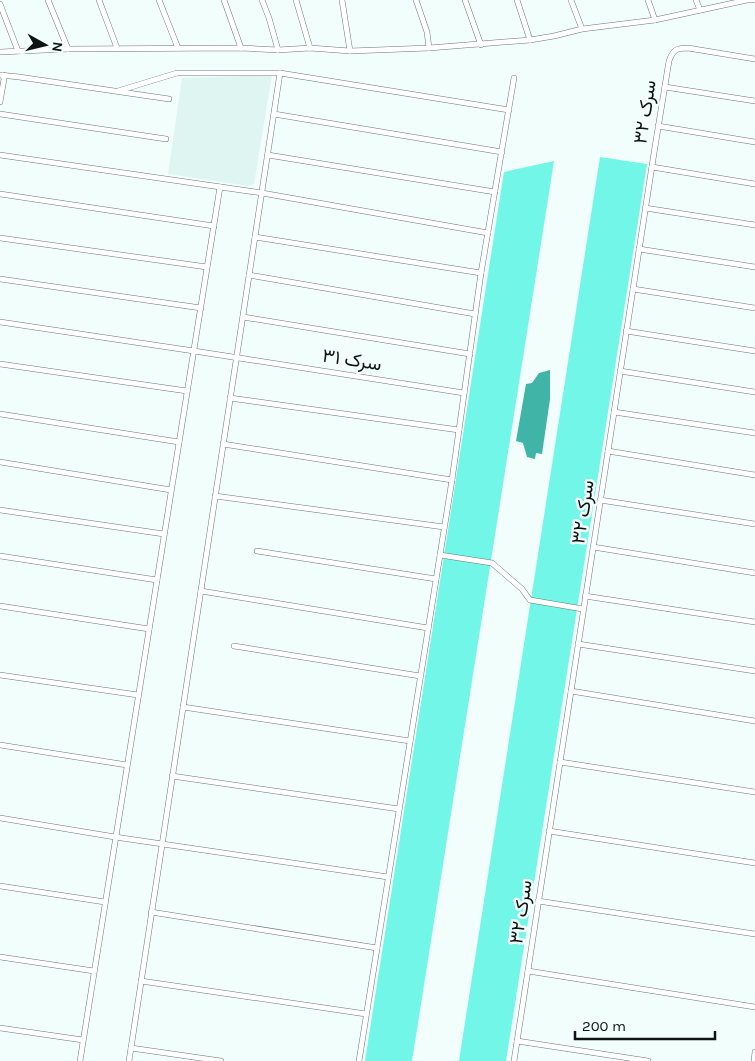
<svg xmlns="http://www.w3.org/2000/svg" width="755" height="1061" viewBox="0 0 755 1061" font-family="Karla,Vazirmatn,sans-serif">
<rect width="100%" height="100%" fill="#f2fefc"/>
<!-- built -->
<path fill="#dff5f1" d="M 272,75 L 254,184 L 249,186 L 168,174 L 182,78 Z"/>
<!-- green -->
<g fill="#71f6e7">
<path d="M 600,157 L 647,164 L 506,1061 L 459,1061 Z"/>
<path d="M 554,161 L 412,1061 L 365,1061 L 504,172 Z"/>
</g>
<!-- water -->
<path fill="#41b4a8" d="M 550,370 L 550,399 L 542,454 L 536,453 L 535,459 L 527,457 L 523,443 L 516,441 L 526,384 L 532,383 L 539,373 Z"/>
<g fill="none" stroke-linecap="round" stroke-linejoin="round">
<!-- minor casing -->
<g stroke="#6b7674" stroke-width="6">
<g id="minor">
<path d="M 48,0 L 68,49"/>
<path d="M 99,0 L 117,48"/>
<path d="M 159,0 L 178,48"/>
<path d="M 224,0 L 241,48"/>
<path d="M 262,0 L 269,18 L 278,50"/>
<path d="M 296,0 L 310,48"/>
<path d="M 342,0 L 350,51"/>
<path d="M 416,0 L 427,32 L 429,48"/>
<path d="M 465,0 L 481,45"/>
<path d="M 517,0 L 530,40"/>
<path d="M 571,0 L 582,29"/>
<path d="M 696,0 L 700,10"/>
<path d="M 0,4 L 18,51"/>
<path d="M 655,20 L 747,0 L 755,0"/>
<path d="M 0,52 L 68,49 L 241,48 L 278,50 L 310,48 L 350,51 L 429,48 L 530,40 L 554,36 L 582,29 L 655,20 L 648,0"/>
<path d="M 0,75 L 19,77 L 169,99"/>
<path d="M 665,87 L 755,101"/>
<path d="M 118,91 L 177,73 L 280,73 L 509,110"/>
<path d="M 0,102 L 4,79 L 3,75"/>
<path d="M 0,114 L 166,139"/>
<path d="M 274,114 L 502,152"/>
<path d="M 658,126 L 755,142"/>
<path d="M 0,155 L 262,193 L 488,233"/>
<path d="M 268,155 L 495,192"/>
<path d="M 652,167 L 755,184"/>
<path d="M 0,194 L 214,226"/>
<path d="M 645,208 L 755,225"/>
<path d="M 255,237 L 481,273"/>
<path d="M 0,238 L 207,267"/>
<path d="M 639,249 L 755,267"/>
<path d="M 249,275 L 475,314"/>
<path d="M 0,279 L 201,308"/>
<path d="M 633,289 L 755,308"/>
<path d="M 243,317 L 470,354"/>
<path d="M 0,322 L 194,351 L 464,393"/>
<path d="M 626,331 L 755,351"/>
<path d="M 0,364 L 187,391"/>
<path d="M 620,371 L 755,392"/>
<path d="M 230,398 L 459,430"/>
<path d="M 614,412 L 755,433"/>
<path d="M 0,414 L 179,442"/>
<path d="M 223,444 L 452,480"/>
<path d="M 608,451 L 755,475"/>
<path d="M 0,462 L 171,490"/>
<path d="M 215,496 L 444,527"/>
<path d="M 600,500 L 755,524"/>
<path d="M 0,510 L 164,534"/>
<path d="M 593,547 L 755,573"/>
<path d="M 257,551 L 436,579"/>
<path d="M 440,555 L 492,563 L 522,589 L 530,600 L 583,609"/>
<path d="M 0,556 L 157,580"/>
<path d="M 201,591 L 428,628"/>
<path d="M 585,596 L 755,622"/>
<path d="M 0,606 L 149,629"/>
<path d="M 578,644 L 755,671"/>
<path d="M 234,646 L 420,676"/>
<path d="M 0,675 L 138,695"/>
<path d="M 571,691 L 755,721"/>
<path d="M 183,707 L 410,741"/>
<path d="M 0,745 L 127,765"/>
<path d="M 560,762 L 755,792"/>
<path d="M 172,776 L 399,809"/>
<path d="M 0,818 L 115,837 L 388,877"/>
<path d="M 549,831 L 755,863"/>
<path d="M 0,886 L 105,902"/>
<path d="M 538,901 L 755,934"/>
<path d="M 151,912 L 377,948"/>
<path d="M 0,957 L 94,971"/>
<path d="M 528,971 L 755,1007"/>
<path d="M 141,981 L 366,1014"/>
<path d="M 0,1028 L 83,1040"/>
<path d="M 517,1041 L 648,1061"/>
<path d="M 131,1048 L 221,1061"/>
<path d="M 80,1061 L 220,187"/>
<path d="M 129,1061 L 280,73"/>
<path d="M 359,1061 L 452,480 L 481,273 L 514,78"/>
<path d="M 514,1061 L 654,153 L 669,61 C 673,50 676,48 688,48 L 755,59"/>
<path d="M 754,1061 L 755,1052"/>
</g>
</g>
<!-- minor -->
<use href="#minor" stroke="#fff" stroke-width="5"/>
</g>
<g text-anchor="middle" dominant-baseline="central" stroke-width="5" stroke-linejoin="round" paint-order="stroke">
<!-- street labels -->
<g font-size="19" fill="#0f1413" stroke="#f2fefc">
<text transform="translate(645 112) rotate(-81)">سرک ۳۲</text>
<text transform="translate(352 360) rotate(9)">سرک ۳۱</text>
<text transform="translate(583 512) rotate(-81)">سرک ۳۲</text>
<text transform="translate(521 912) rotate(-81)">سرک ۳۲</text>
</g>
</g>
<!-- north arrow -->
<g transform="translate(45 45) rotate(98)" stroke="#f2fefc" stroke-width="4" paint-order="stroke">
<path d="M0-4L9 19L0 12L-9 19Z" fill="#0f1413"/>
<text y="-8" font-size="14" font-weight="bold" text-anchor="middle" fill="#0f1413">N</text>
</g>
<!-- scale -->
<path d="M575 1031v8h140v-8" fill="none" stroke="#0f1413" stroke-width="2.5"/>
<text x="582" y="1031" font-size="15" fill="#0f1413" stroke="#f2fefc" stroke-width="4" paint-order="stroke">200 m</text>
</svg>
